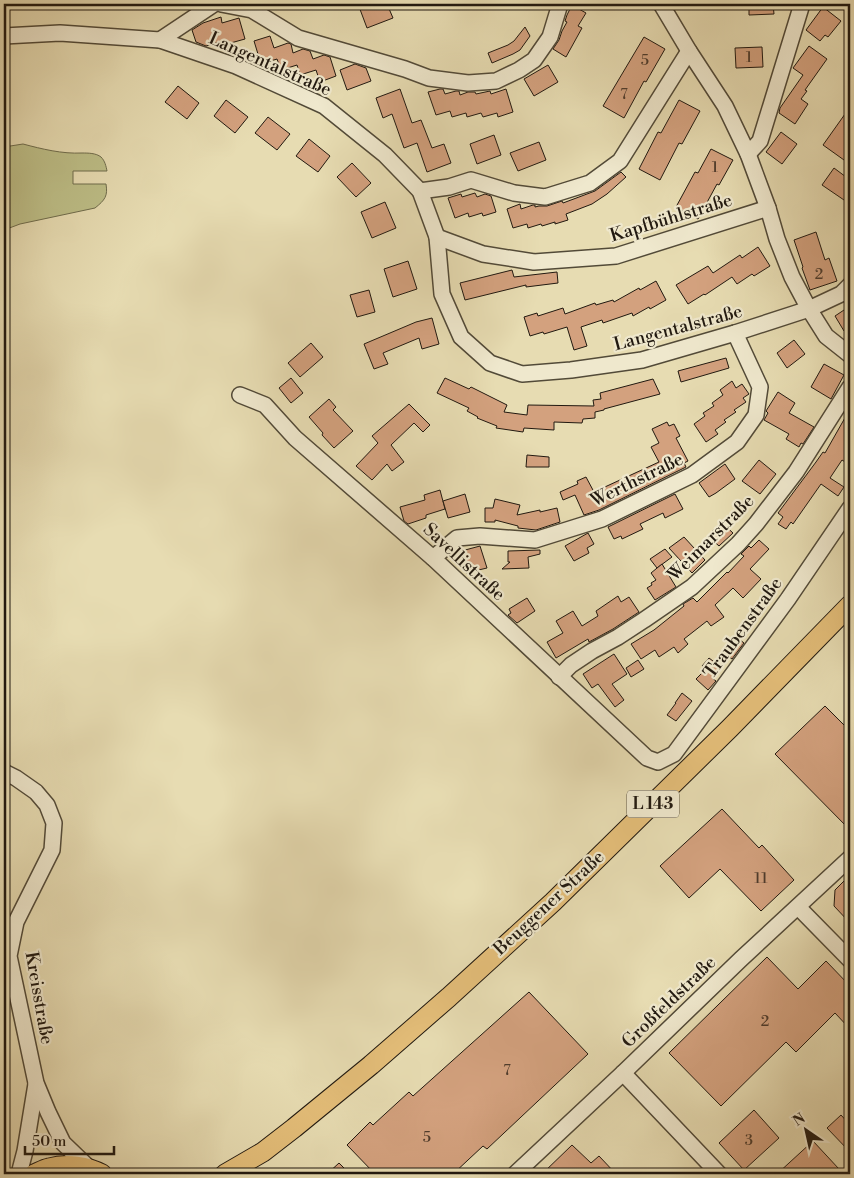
<svg xmlns="http://www.w3.org/2000/svg" width="854" height="1178" viewBox="0 0 854 1178" font-family="'Libre Bodoni',serif">
<rect width="100%" height="100%" fill="#e7dcb2"/>
<filter id="stains"><feTurbulence type="fractalNoise" baseFrequency=".004" numOctaves="4"/><feColorMatrix values="0 0 0 0 .2 0 0 0 0 .09 0 0 0 0 .02 0 0 0 .5 -.17"/></filter>
<radialGradient id="worn" r=".72"><stop offset=".6" stop-color="#630" stop-opacity="0"/><stop offset="1" stop-color="#630" stop-opacity=".3"/></radialGradient>
<!-- green -->
<path fill="#bdbe87" stroke="#6f6c4c" d="M 23,144 C 42,149 62,154 82,153 C 88,153 96,153 101,157 C 105,161 106,166 107,171 L 73,171 L 73,184 L 106,184 C 108,196 105,200 95,208 L 20,224 L 4,230 L 4,147 Z"/>
<!-- building -->
<g fill="#d3a17e" stroke="#211910">
<path d="M 358,4 L 387,4 L 393,18 L 367,28 Z"/>
<path d="M 749,4 L 773,4 L 774,14 L 749,15 Z"/>
<path d="M 572,5 L 586,13 L 578,26 L 582,28 L 566,57 L 553,49 L 559,40 L 562,31 L 567,22 L 565,21 L 567,15 Z"/>
<path d="M 823,7 L 841,21 L 828,37 L 825,35 L 820,41 L 806,30 Z"/>
<path d="M 221,17 L 222,23 L 239,18 L 245,39 L 227,44 L 226,40 L 206,46 L 196,42 L 192,30 L 203,23 Z"/>
<path d="M 525,27 L 530,36 L 520,50 L 513,54 L 492,63 L 488,53 L 508,45 L 514,41 Z"/>
<path d="M 270,36 L 274,48 L 288,43 L 291,44 L 293,53 L 303,49 L 310,51 L 313,59 L 324,55 L 330,57 L 336,76 L 320,82 L 316,70 L 300,75 L 297,65 L 281,70 L 277,59 L 261,64 L 254,41 Z"/>
<path d="M 644,37 L 665,49 L 646,82 L 644,81 L 624,118 L 603,106 Z"/>
<path d="M 809,46 L 827,59 L 805,90 L 807,91 L 801,99 L 808,104 L 795,124 L 779,113 L 780,108 L 803,75 L 793,68 Z"/>
<path d="M 762,47 L 763,67 L 736,68 L 735,48 Z"/>
<path d="M 355,64 L 366,68 L 371,81 L 347,90 L 340,70 Z"/>
<path d="M 548,65 L 558,82 L 534,96 L 524,79 Z"/>
<path d="M 178,86 L 199,103 L 187,119 L 165,102 Z"/>
<path d="M 400,89 L 412,123 L 421,120 L 432,148 L 444,144 L 451,163 L 427,172 L 417,143 L 404,148 L 392,114 L 383,118 L 376,98 Z"/>
<path d="M 440,89 L 443,89 L 445,94 L 456,91 L 459,91 L 460,95 L 468,92 L 475,92 L 476,94 L 490,91 L 491,94 L 506,89 L 513,112 L 498,117 L 497,113 L 483,117 L 481,113 L 467,117 L 466,113 L 452,117 L 450,111 L 436,115 L 428,92 Z"/>
<path d="M 226,100 L 248,117 L 235,133 L 214,116 Z"/>
<path d="M 679,100 L 700,111 L 682,144 L 679,143 L 660,180 L 639,169 L 658,132 L 661,133 Z"/>
<path d="M 850,107 L 850,151 L 844,160 L 823,145 Z"/>
<path d="M 268,117 L 290,134 L 277,150 L 255,133 Z"/>
<path d="M 781,132 L 797,144 L 782,164 L 766,152 Z"/>
<path d="M 494,135 L 501,155 L 477,164 L 470,144 Z"/>
<path d="M 309,139 L 330,156 L 318,172 L 296,156 Z"/>
<path d="M 539,142 L 546,160 L 518,171 L 510,153 Z"/>
<path d="M 711,149 L 733,160 L 719,185 L 717,184 L 698,219 L 676,207 L 695,172 L 698,173 Z"/>
<path d="M 352,163 L 371,183 L 356,197 L 337,177 Z"/>
<path d="M 834,168 L 850,180 L 850,191 L 844,200 L 822,185 Z"/>
<path d="M 621,172 L 626,177 L 607,194 L 592,204 L 566,214 L 568,220 L 555,224 L 555,222 L 542,226 L 541,224 L 528,228 L 527,224 L 513,228 L 507,209 L 520,204 L 521,209 L 533,205 L 535,205 L 535,207 L 539,206 L 547,206 L 562,201 L 563,203 L 595,191 Z"/>
<path d="M 475,193 L 477,197 L 485,194 L 491,196 L 496,212 L 483,216 L 482,213 L 469,217 L 468,213 L 455,218 L 448,198 L 461,194 L 462,197 Z"/>
<path d="M 385,202 L 396,228 L 372,238 L 361,212 Z"/>
<path d="M 816,232 L 825,260 L 829,258 L 837,281 L 810,290 L 802,268 L 803,267 L 794,240 Z"/>
<path d="M 758,247 L 770,266 L 754,276 L 752,274 L 737,284 L 732,277 L 705,295 L 704,294 L 688,304 L 676,285 L 708,266 L 713,273 L 740,255 L 742,258 Z"/>
<path d="M 408,261 L 417,289 L 393,297 L 384,269 Z"/>
<path d="M 512,270 L 514,277 L 557,272 L 558,283 L 526,287 L 526,285 L 465,300 L 460,283 Z"/>
<path d="M 656,281 L 666,300 L 650,309 L 649,307 L 633,316 L 632,313 L 603,323 L 602,320 L 581,327 L 587,346 L 574,350 L 567,327 L 544,334 L 543,332 L 530,336 L 524,317 L 537,313 L 538,316 L 563,308 L 565,314 L 595,303 L 596,305 L 613,300 L 614,302 L 639,288 L 640,290 Z"/>
<path d="M 369,290 L 375,312 L 357,317 L 350,295 Z"/>
<path d="M 850,306 L 850,327 L 844,331 L 835,316 Z"/>
<path d="M 432,318 L 439,344 L 422,349 L 419,338 L 383,353 L 388,364 L 374,369 L 364,344 L 416,322 Z"/>
<path d="M 794,340 L 805,354 L 787,368 L 777,353 Z"/>
<path d="M 311,343 L 323,357 L 300,377 L 288,363 Z"/>
<path d="M 726,358 L 729,368 L 681,382 L 678,371 Z"/>
<path d="M 824,364 L 844,375 L 831,399 L 811,387 Z"/>
<path d="M 291,378 L 303,393 L 291,403 L 279,388 Z"/>
<path d="M 445,378 L 469,389 L 471,387 L 507,405 L 504,412 L 527,415 L 528,405 L 594,406 L 593,400 L 601,399 L 600,393 L 653,379 L 660,394 L 604,409 L 604,410 L 595,412 L 595,418 L 583,419 L 582,423 L 554,422 L 554,430 L 524,428 L 523,432 L 496,428 L 497,426 L 477,418 L 478,417 L 467,411 L 469,408 L 437,393 Z"/>
<path d="M 732,381 L 736,388 L 742,384 L 749,394 L 743,398 L 746,402 L 734,410 L 736,412 L 724,420 L 726,422 L 715,430 L 718,434 L 706,442 L 694,424 L 705,416 L 703,413 L 714,406 L 712,403 L 723,395 L 720,390 Z"/>
<path d="M 778,392 L 795,403 L 789,413 L 814,427 L 803,444 L 801,443 L 799,447 L 786,439 L 789,434 L 764,420 L 768,413 L 766,411 Z"/>
<path d="M 329,399 L 336,407 L 333,410 L 353,431 L 334,448 L 322,435 L 323,433 L 309,417 Z"/>
<path d="M 409,404 L 430,425 L 423,432 L 414,423 L 391,445 L 404,462 L 392,471 L 387,464 L 372,480 L 356,466 L 378,443 L 372,436 Z"/>
<path d="M 850,409 L 850,465 L 842,460 L 830,478 L 844,487 L 838,496 L 821,484 L 793,524 L 791,522 L 786,529 L 778,524 L 783,517 L 778,513 L 816,462 L 823,452 L 825,453 Z"/>
<path d="M 667,422 L 669,426 L 674,424 L 680,436 L 676,438 L 688,461 L 684,463 L 686,467 L 599,510 L 584,515 L 575,495 L 563,500 L 560,492 L 578,484 L 577,481 L 586,477 L 594,492 L 659,462 L 651,447 L 659,443 L 652,429 Z"/>
<path d="M 527,455 L 549,457 L 549,467 L 526,467 Z"/>
<path d="M 759,460 L 776,474 L 760,494 L 742,481 Z"/>
<path d="M 725,464 L 735,479 L 716,493 L 709,497 L 699,483 Z"/>
<path d="M 440,490 L 445,509 L 426,515 L 426,518 L 408,524 L 404,521 L 400,507 L 425,500 L 424,495 Z"/>
<path d="M 465,494 L 470,512 L 448,518 L 443,501 Z"/>
<path d="M 675,494 L 683,509 L 665,518 L 663,513 L 640,524 L 643,529 L 622,539 L 621,536 L 614,539 L 608,527 Z"/>
<path d="M 495,499 L 520,505 L 517,515 L 540,510 L 540,512 L 557,508 L 560,522 L 536,530 L 518,528 L 518,526 L 495,520 L 495,522 L 485,522 L 485,508 L 493,508 Z"/>
<path d="M 721,522 L 733,533 L 719,546 L 708,536 Z"/>
<path d="M 588,533 L 594,544 L 587,548 L 589,553 L 574,561 L 565,546 Z"/>
<path d="M 684,537 L 705,560 L 692,573 L 669,548 Z"/>
<path d="M 759,540 L 769,549 L 750,569 L 761,579 L 743,598 L 733,588 L 715,605 L 724,617 L 711,626 L 707,621 L 684,639 L 688,644 L 678,653 L 674,647 L 659,657 L 655,650 L 641,659 L 631,644 L 654,630 L 684,606 L 683,604 L 693,598 L 697,602 L 727,572 L 728,573 L 744,556 L 741,554 L 749,546 L 751,548 Z"/>
<path d="M 480,546 L 487,568 L 466,573 L 464,565 L 458,566 L 454,553 Z"/>
<path d="M 665,549 L 672,557 L 657,568 L 650,559 Z"/>
<path d="M 540,550 L 540,554 L 528,557 L 529,568 L 502,569 L 510,562 L 508,562 L 508,551 Z"/>
<path d="M 662,564 L 676,587 L 655,600 L 647,588 L 652,585 L 651,583 L 656,580 L 651,573 Z"/>
<path d="M 618,596 L 621,602 L 629,597 L 639,612 L 613,629 L 589,642 L 588,639 L 556,658 L 547,642 L 563,633 L 556,621 L 573,611 L 582,626 L 598,616 L 596,611 Z"/>
<path d="M 527,598 L 535,611 L 517,623 L 508,615 L 511,613 L 509,609 Z"/>
<path d="M 735,636 L 744,643 L 732,659 L 723,653 Z"/>
<path d="M 614,654 L 627,674 L 612,684 L 624,700 L 615,707 L 598,684 L 592,688 L 583,674 Z"/>
<path d="M 709,658 L 721,667 L 712,678 L 716,681 L 708,690 L 696,679 L 706,669 L 702,666 Z"/>
<path d="M 638,660 L 644,669 L 631,677 L 626,668 Z"/>
<path d="M 682,693 L 692,701 L 676,721 L 667,715 L 676,703 L 675,703 Z"/>
<path d="M 825,706 L 850,731 L 850,830 L 775,754 Z"/>
<path d="M 722,809 L 759,848 L 762,845 L 794,880 L 761,911 L 720,869 L 689,898 L 660,866 Z"/>
<path d="M 850,875 L 850,923 L 834,906 L 835,890 Z"/>
<path d="M 767,957 L 798,989 L 826,961 L 850,986 L 850,1029 L 835,1013 L 796,1052 L 786,1042 L 721,1106 L 669,1053 Z"/>
<path d="M 529,992 L 588,1054 L 487,1149 L 483,1146 L 453,1174 L 375,1174 L 347,1145 L 370,1122 L 373,1125 L 409,1092 L 413,1096 Z"/>
<path d="M 754,1110 L 779,1138 L 744,1170 L 719,1143 Z"/>
<path d="M 841,1115 L 850,1125 L 850,1152 L 827,1128 Z"/>
<path d="M 813,1141 L 839,1169 L 833,1174 L 777,1174 Z"/>
<path d="M 572,1145 L 591,1163 L 599,1156 L 616,1174 L 542,1174 Z"/>
<path d="M 339,1163 L 350,1174 L 327,1174 Z"/>
</g>
<g fill="none" stroke-linecap="round" stroke-linejoin="round">
<!-- minor casing -->
<g stroke="#524a38" stroke-width="18">
<g id="minor">
<path d="M 221,4 L 252,10 L 298,38 L 405,69 L 429,78 L 468,83 L 496,81 L 519,70 L 534,60 L 550,37 L 560,4"/>
<path d="M 661,4 L 689,51 L 725,106 L 748,154 L 768,208 L 777,239 L 792,277 L 809,309 L 826,336 L 850,355"/>
<path d="M 4,36 L 60,33 L 160,40 L 236,66 L 324,106 L 385,155 L 420,191 L 437,237 L 442,294 L 461,337 L 490,363 L 522,374 L 571,370 L 642,360 L 735,333 L 809,309 L 841,294 L 850,285"/>
<path d="M 160,40 L 214,4"/>
<path d="M 748,154 L 760,141 L 802,4"/>
<path d="M 420,191 L 449,187 L 471,180 L 514,193 L 545,197 L 590,183 L 620,161 L 689,51"/>
<path d="M 437,237 L 483,254 L 534,262 L 616,256 L 768,208"/>
<path d="M 240,395 L 265,405 L 295,438 L 433,558 L 647,758 L 658,762 L 674,754 L 788,599 L 850,508"/>
<path d="M 433,558 L 457,538 L 480,536 L 535,540 L 602,519 L 692,475 L 737,442 L 756,415 L 760,387 L 735,333"/>
<path d="M 559,677 L 571,665 L 592,651 L 618,637 L 644,620 L 692,587 L 738,544 L 756,524 L 796,472 L 850,387"/>
<path d="M 4,772 L 16,778 L 36,792 L 47,805 L 54,823 L 52,850 L 16,922 L 9,956 L 36,1083 L 48,1112 L 63,1143 L 89,1168"/>
<path d="M 798,907 L 850,960"/>
<path d="M 623,1073 L 719,1174"/>
<path d="M 19,1174 L 25,1151 L 36,1084"/>
<path d="M 515,1174 L 623,1073 L 741,959 L 850,858"/>
</g>
</g>
<!-- major casing -->
<g stroke="#211910" stroke-width="21">
<g id="major">
<path d="M 34,1174 C 39,1172 44,1169 49,1168 C 67,1163 87,1166 102,1174"/>
<path d="M 225,1174 L 263,1152 L 294,1128 L 371,1065 L 449,997 L 553,902 L 730,728 L 850,605"/>
</g>
</g>
<!-- minor -->
<use href="#minor" stroke="#efe8cd" stroke-width="15"/>
<!-- major -->
<use href="#major" stroke="#e4be79" stroke-width="19"/>
</g>
<g text-anchor="middle" dominant-baseline="central" stroke-width="4.5" stroke-linejoin="round" paint-order="stroke">
<!-- number labels -->
<g font-size="15" fill="#4e3b2c">
<text x="749" y="57">1</text>
<text x="645" y="60">5</text>
<text x="624" y="94">7</text>
<text x="715" y="167">1</text>
<text x="819" y="274">2</text>
<text x="761" y="878">11</text>
<text x="765" y="1021">2</text>
<text x="507" y="1070">7</text>
<text x="427" y="1137">5</text>
<text x="749" y="1140">3</text>
</g>
<!-- shield labels -->
<rect fill="#efe8cd" stroke="#5f5749" stroke-width="1" x="627" y="790.5" width="52" height="27" rx="4"/>
<g font-size="16" font-weight="bold" fill="#211910">
<text x="653" y="804">L 143</text>
</g>
<!-- street labels -->
<g font-size="18" fill="#211910" stroke="#efe8cd">
<text transform="translate(270 64) rotate(24)">Langentalstraße</text>
<text transform="translate(671 218) rotate(-17)">Kapfbühlstraße</text>
<text transform="translate(678 328) rotate(-15)">Langentalstraße</text>
<text transform="translate(637 480) rotate(-26)">Werthstraße</text>
<text transform="translate(711 538) rotate(-45)">Weimarstraße</text>
<text transform="translate(464 562) rotate(43)">Savellistraße</text>
<text transform="translate(743 628) rotate(-54)">Traubenstraße</text>
<text transform="translate(549 903) rotate(-43)">Beuggener Straße</text>
<text transform="translate(39 998) rotate(80)">Kreisstraße</text>
<text transform="translate(669 1002) rotate(-44)">Großfeldstraße</text>
</g>
</g>
<!-- margin -->
<rect width="854" height="1178" fill="none" stroke="#e7dcb2" stroke-width="20"/>
<rect x="5" y="5" width="844" height="1168" fill="none" stroke="#211910" stroke-width="2.5"/>
<rect x="10" y="10" width="834" height="1158" fill="none" stroke="#211910"/>
<!-- north arrow -->
<g transform="translate(806 1130) rotate(326)" stroke="#efe8cd" stroke-width="4" paint-order="stroke">
<path d="M0-4L9 19L0 12L-9 19Z" fill="#211910"/>
<text y="-8" font-size="14" font-weight="bold" text-anchor="middle" fill="#211910">N</text>
</g>
<!-- scale -->
<path d="M25 1146v8h89v-8" fill="none" stroke="#211910" stroke-width="2.5"/>
<text x="32" y="1146" font-size="15" fill="#211910" stroke="#efe8cd" stroke-width="4" paint-order="stroke">50 m</text>
<rect width="100%" height="100%" filter="url(#stains)"/>
<rect width="100%" height="100%" fill="url(#worn)"/>
</svg>
